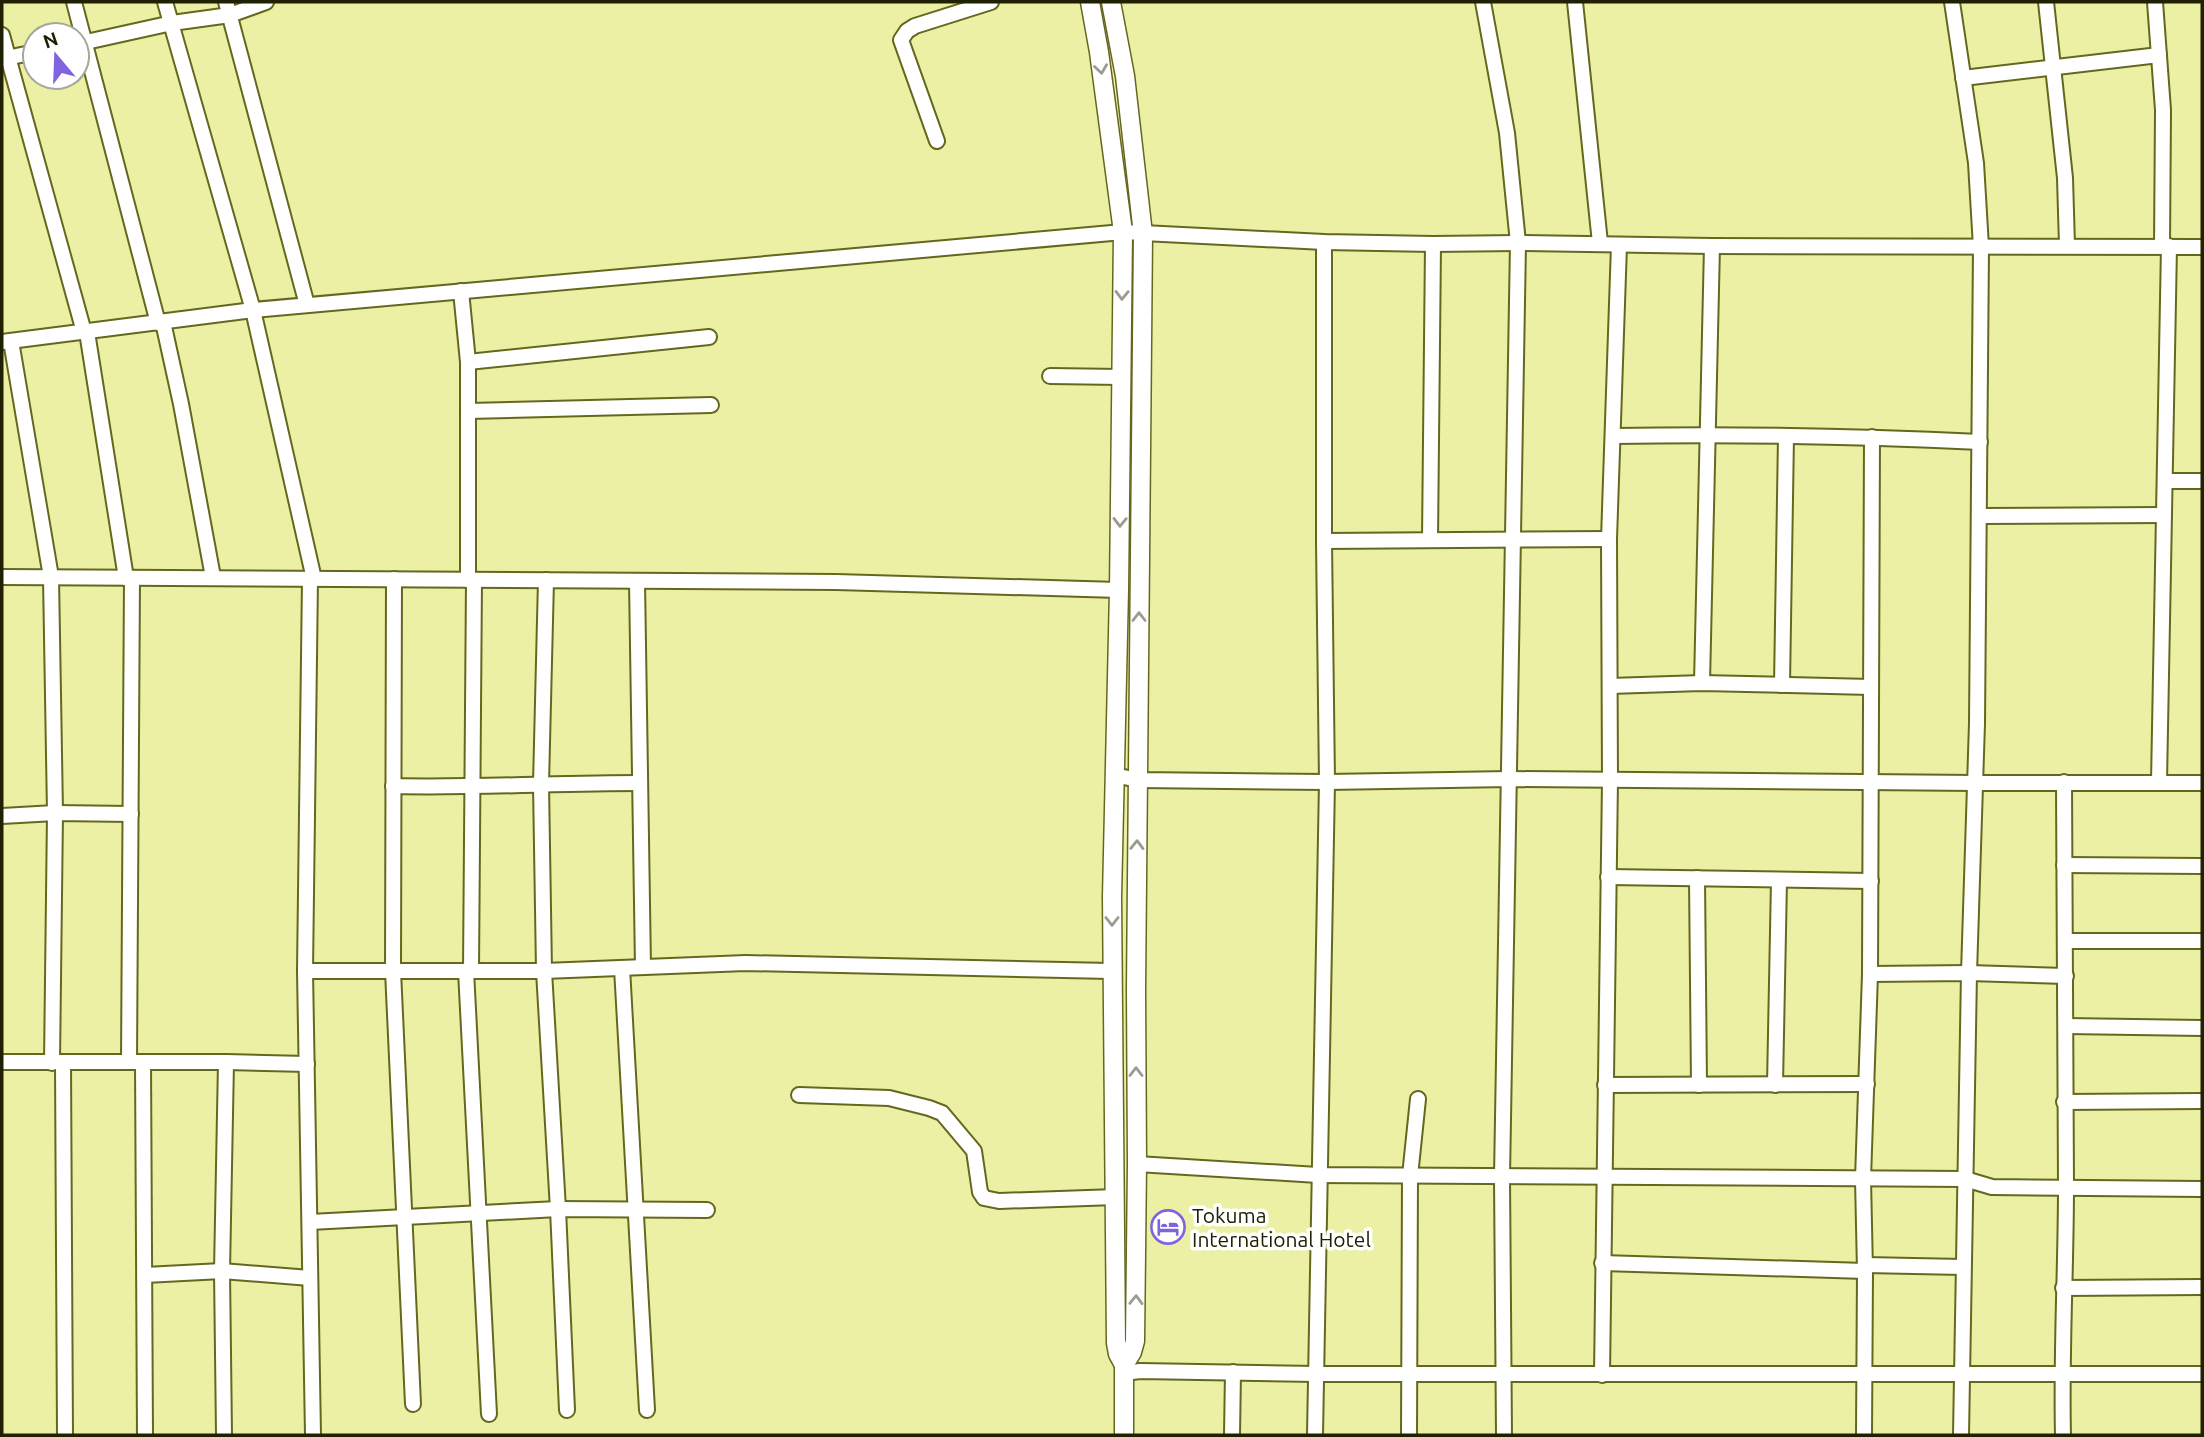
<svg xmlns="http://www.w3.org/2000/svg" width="2204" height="1437" viewBox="0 0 2204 1437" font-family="Ubuntu,sans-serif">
<rect width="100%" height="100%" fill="#ecf0a5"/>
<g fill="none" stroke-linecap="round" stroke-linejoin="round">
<!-- minor casing -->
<g stroke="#66671e" stroke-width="18">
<g id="minor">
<path d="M 74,2 L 158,323"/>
<path d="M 165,2 L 253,310 L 314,579"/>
<path d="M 226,2 L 307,305"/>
<path d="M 1483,2 L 1507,133 L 1518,243 L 1502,1177 L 1504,1435"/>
<path d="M 1575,2 L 1600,243"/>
<path d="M 1952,2 L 1976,163 L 1981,247 L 1977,723 L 1969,973 L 1961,1435"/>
<path d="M 2046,2 L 2065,178 L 2067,246"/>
<path d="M 2155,2 L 2163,110 L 2162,246"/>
<path d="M 2,35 L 84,332"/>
<path d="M 77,44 L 172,23 L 230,15 L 266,2"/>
<path d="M 2,59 L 35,52"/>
<path d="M 1963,78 L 2159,55"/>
<path d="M 937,141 L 901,40 L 907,31 L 915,26 L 991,2"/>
<path d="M 461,291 L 468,362 L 468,580"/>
<path d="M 163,322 L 181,404 L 213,577"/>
<path d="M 87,332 L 126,578"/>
<path d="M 11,341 L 51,577 L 55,813 L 52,1063"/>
<path d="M 2,342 L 253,310 L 1123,232 L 1324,242 L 1433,244 L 1518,243 L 1712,246 L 2202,247"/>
<path d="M 468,362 L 709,337"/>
<path d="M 1050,376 L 1121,377"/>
<path d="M 468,411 L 711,405"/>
<path d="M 1613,436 C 1735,434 1857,436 1980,442"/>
<path d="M 2165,481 L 2202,481"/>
<path d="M 1979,516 L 2164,515"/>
<path d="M 1430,540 L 1433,244"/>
<path d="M 1324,541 L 1609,539"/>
<path d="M 2,577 L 836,582 L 1119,590"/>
<path d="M 310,579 L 305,971 L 313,1435"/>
<path d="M 394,579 L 393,971 L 413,1404"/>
<path d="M 546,580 L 541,784 L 544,971 L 558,1209 L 567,1410"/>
<path d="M 637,581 L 643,967"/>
<path d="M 1702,683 L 1712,246"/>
<path d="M 1782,685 L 1786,436"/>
<path d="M 1610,686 L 1702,683 L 1871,687"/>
<path d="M 1114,775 L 1138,780 L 1327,782 L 1510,779 L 1976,783 L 2202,783"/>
<path d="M 2159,782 L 2169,246"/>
<path d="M 393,786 C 475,788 557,783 639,783"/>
<path d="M 2,816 L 55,813 L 131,814"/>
<path d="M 2064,865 L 2202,866"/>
<path d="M 1608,877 L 1871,881"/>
<path d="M 1697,878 L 1699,1085"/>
<path d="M 2066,941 L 2202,941"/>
<path d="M 622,968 L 647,1410"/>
<path d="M 305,971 L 544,971 L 746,963 L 1111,971"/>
<path d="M 466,971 L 489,1414"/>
<path d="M 471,971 L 474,580"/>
<path d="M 1870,974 L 1969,973 L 2066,976"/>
<path d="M 2066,1026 L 2202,1028"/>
<path d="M 2,1062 L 226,1062 L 307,1064"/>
<path d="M 129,1062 L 132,578"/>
<path d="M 143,1062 L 145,1435"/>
<path d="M 63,1063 L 65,1435"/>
<path d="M 1605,1085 L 1867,1084"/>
<path d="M 1775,1085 L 1779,880"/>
<path d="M 799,1095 L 889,1098 L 929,1108 L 942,1113 L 974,1151 L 980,1192 L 984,1198 L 999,1201 L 1116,1197"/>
<path d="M 2064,1102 L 2202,1101"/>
<path d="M 1137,1164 L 1318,1175 L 1965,1179 L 1992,1187 L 2202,1189"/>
<path d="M 310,1222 L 558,1209 L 707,1210"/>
<path d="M 1602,1263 L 1865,1271"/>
<path d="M 1865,1265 L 1963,1267"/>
<path d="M 145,1275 L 222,1271 L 310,1278"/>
<path d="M 2063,1288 L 2202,1287"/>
<path d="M 1124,1373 L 1140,1371 L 1316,1374 L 2202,1374"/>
<path d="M 1602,1375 L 1610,780 L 1609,539 L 1619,245"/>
<path d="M 224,1435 L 222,1271 L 226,1062"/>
<path d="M 1232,1435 L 1233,1372"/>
<path d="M 1315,1435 L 1327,782 L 1324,541 L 1324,242"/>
<path d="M 1409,1435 L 1410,1176 L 1418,1099"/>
<path d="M 1864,1435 L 1865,1271 L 1863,1179 L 1870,974 L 1872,437"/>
<path d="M 2063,1435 C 2061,1352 2066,1269 2066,1186 C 2066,1051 2065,916 2064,782"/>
</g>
</g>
<!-- major casing -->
<g stroke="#66671e" stroke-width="21">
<g id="major">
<path d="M 1090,2 L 1099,52 L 1123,232 L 1119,590 L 1112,897 L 1116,1343 L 1118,1354 L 1124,1365 L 1124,1435"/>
<path d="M 1111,2 L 1125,76 L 1143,234 L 1136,989 L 1137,1164 L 1135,1341 L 1132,1352 L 1124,1365"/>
</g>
</g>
<!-- minor -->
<use href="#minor" stroke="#fff" stroke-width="14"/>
<!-- major -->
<use href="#major" stroke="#fff" stroke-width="18"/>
</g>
<!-- one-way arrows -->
<defs><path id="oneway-chevron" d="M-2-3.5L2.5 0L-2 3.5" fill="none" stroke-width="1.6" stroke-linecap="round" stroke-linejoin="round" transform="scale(1.75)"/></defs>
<g stroke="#9b9b8e">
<use href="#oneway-chevron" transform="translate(1101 69) rotate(82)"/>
<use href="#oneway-chevron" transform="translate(1122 295) rotate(91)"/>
<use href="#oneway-chevron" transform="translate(1120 522) rotate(91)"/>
<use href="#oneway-chevron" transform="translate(1139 617) rotate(-90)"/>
<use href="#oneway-chevron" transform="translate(1137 845) rotate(-89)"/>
<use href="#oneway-chevron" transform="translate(1112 921) rotate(90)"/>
<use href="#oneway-chevron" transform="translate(1136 1072) rotate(-90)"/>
<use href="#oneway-chevron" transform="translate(1136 1300) rotate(-89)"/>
</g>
<!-- icons -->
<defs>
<g id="hotel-ring" transform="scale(1.75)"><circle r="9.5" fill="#fff" stroke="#8064df" stroke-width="1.5"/><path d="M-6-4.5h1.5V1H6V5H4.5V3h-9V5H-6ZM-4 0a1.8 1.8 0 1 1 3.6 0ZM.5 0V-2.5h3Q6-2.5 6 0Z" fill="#8064df"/></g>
</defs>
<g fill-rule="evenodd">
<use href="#hotel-ring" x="1168" y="1227"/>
</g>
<g text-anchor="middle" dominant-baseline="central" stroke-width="7" stroke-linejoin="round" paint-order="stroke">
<!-- poi labels -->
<g font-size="21" fill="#202103" stroke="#fff" text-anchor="start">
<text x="1192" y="1215">Tokuma<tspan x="1192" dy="24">International Hotel</tspan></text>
</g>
</g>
<!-- border -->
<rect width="2204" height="1437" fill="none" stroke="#202103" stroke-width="7"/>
<!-- north arrow -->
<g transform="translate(56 56) rotate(341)"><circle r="33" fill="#ffffff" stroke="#a6a69a" stroke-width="2"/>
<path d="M0-5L12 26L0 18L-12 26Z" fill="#8064df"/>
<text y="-10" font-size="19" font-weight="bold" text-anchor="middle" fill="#202103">N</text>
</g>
</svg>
